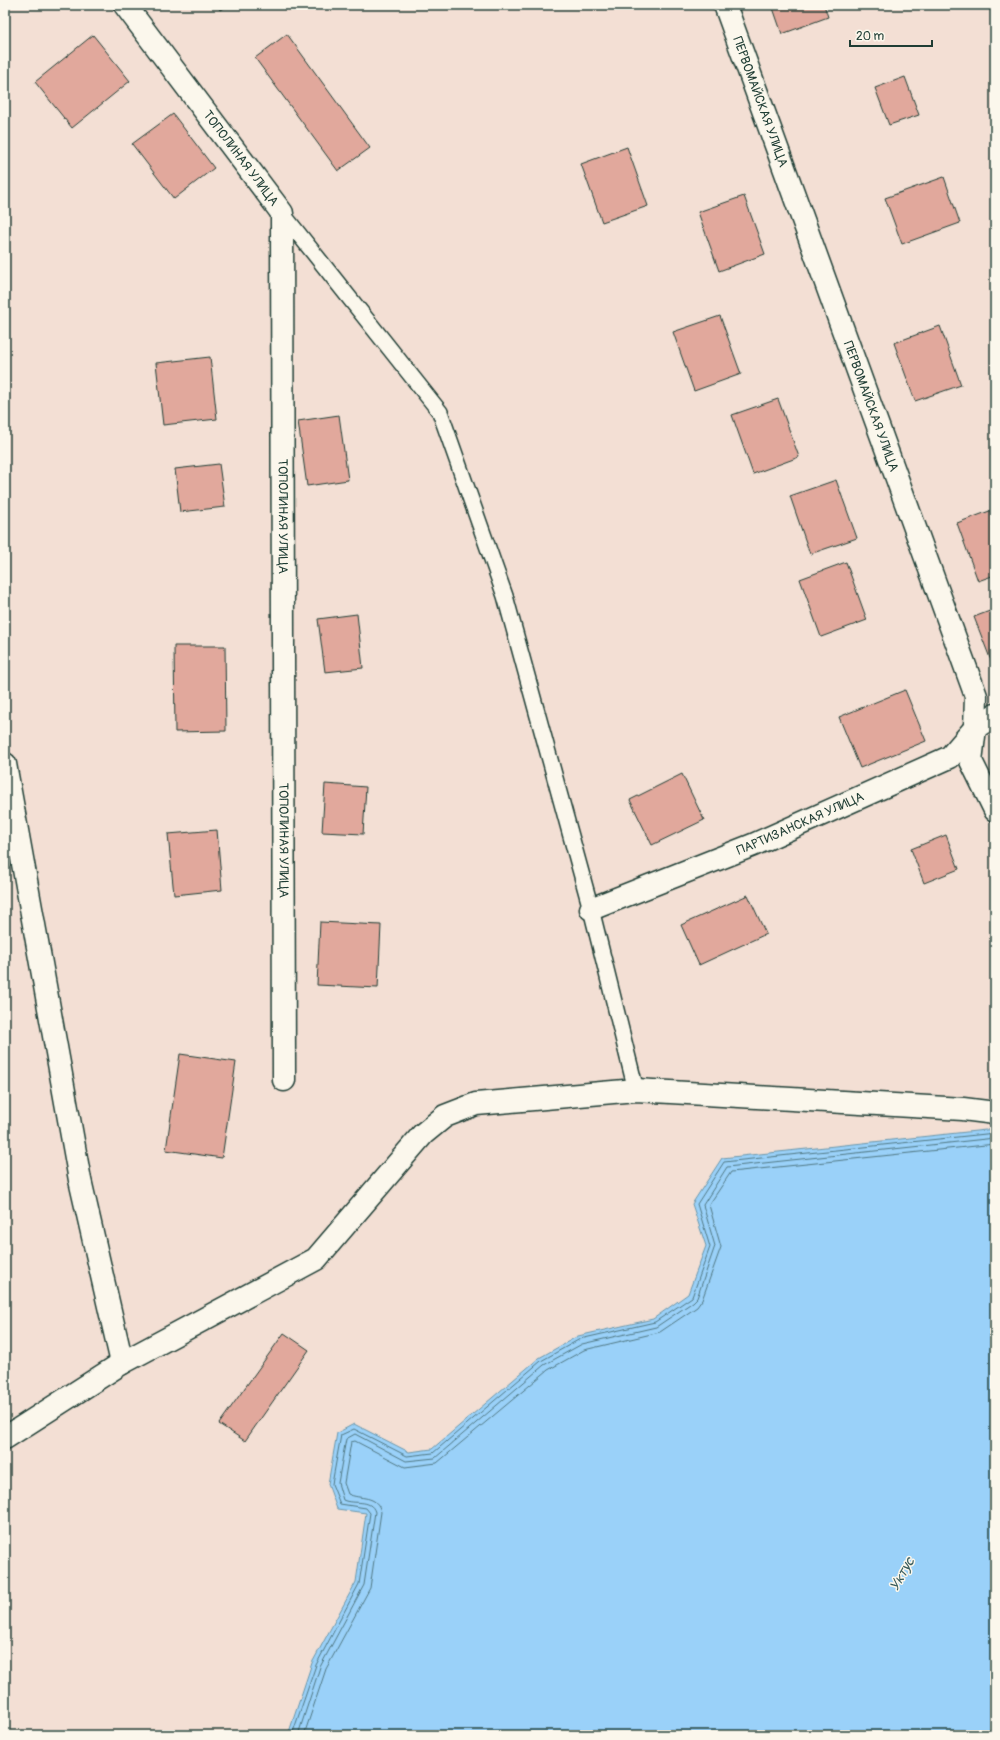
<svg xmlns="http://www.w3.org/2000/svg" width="1000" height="1740" viewBox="0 0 1000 1740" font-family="Pangolin,sans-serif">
<rect width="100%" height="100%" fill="#f3dfd4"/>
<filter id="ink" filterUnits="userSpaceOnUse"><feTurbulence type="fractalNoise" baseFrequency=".025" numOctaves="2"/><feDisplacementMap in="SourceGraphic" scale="8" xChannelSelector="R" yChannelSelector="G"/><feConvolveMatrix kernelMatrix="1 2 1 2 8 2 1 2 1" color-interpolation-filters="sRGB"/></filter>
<g filter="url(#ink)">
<!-- water -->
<path fill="#9ad1f9" stroke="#6996aa" d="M 995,1129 L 995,1735 L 288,1735 L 312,1663 L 356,1582 L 366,1513 L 337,1509 L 328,1484 L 337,1433 L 354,1424 L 409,1452 L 432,1449 L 539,1358 L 578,1336 L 653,1319 L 688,1294 L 706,1246 L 692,1204 L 722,1158 Z"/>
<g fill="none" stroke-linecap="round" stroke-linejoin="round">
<!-- shore -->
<g stroke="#507883" stroke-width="1">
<path d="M 292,1735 L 316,1665 L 359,1584 L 370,1513 L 366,1508 L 340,1504 L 332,1484 L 341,1435 L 354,1429 L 407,1456 L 433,1453 L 541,1361 L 580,1339 L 655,1322 L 692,1297 L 710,1247 L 697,1204 L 724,1162 L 995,1133"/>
<path d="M 298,1735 L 320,1667 L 364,1585 L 375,1512 C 371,1498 353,1505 343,1500 L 338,1483 L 346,1439 L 355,1434 L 406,1461 L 435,1458 L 544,1365 L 582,1344 L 656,1327 L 693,1302 L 697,1298 L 715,1246 L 703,1205 L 727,1167 L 995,1138"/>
<path d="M 304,1735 L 326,1669 L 370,1588 L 381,1512 C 377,1494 360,1500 348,1494 L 344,1483 L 351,1442 L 355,1441 L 405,1467 L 437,1463 L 548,1370 L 584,1350 L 660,1332 L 697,1307 L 702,1300 L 721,1247 L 709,1205 L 731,1172 L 995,1144"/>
</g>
</g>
<!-- building -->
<g fill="#e1a89c" stroke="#1f3d34">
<path d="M 217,5 L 228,5 L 220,10 Z"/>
<path d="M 772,5 L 824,5 L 828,17 L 782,34 Z"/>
<path d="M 287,34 L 370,148 L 338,171 L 255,58 Z"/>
<path d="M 93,35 L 130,81 L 72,128 L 35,82 Z"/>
<path d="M 905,77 L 919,115 L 889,125 L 875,88 Z"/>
<path d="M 173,114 L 214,168 L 174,199 L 132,144 Z"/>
<path d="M 627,147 L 648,206 L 602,222 L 581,164 Z"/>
<path d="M 944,177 L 960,223 L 902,244 L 885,198 Z"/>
<path d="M 744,196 L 765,254 L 719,271 L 698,212 Z"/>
<path d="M 720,316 L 741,374 L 694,391 L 673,332 Z"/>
<path d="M 940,326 L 961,385 L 915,401 L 894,343 Z"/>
<path d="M 210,357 L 217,419 L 163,425 L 156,363 Z"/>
<path d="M 778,399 L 799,457 L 753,474 L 732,415 Z"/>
<path d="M 339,415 L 348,480 L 307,486 L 298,421 Z"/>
<path d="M 219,464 L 225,507 L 180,512 L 175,469 Z"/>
<path d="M 836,480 L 857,538 L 810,554 L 790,496 Z"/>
<path d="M 995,509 L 995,575 L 978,581 L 957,523 Z"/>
<path d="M 846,562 L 867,620 L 821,637 L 800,579 Z"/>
<path d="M 995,609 L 995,671 L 974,617 Z"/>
<path d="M 357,614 L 363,668 L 325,672 L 318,619 Z"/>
<path d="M 174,646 L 225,646 L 226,731 L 175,732 Z"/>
<path d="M 905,690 L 926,741 L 860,768 L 839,717 Z"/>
<path d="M 682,774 L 704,820 L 652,845 L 630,800 Z"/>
<path d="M 325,784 L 366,787 L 363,834 L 322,832 Z"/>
<path d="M 217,830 L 222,890 L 174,895 L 168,834 Z"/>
<path d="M 946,835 L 959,869 L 924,883 L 911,849 Z"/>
<path d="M 748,895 L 766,934 L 699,965 L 681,925 Z"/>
<path d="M 320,922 L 381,925 L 378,988 L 317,985 Z"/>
<path d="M 180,1054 L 236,1062 L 222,1158 L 166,1150 Z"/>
<path d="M 284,1333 L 309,1350 L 245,1441 L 219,1424 Z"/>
</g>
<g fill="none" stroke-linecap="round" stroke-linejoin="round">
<!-- service casing -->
<g stroke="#1f3d34" stroke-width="18">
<path id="service" d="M 282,213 L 440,412 L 505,596 L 591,909 L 636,1090"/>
</g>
<!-- minor casing -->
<g stroke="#1f3d34" stroke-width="25">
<g id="minor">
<path id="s1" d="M 125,5 L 282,213 L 284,1080"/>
<path id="s2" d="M 725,5 L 976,696 L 975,728 L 971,761 L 995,810"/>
<path d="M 5,764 L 80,1180 L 122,1363"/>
<path id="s3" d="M 591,909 L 753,845 L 950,757 L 975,728 L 995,715"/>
<path d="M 5,1438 L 122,1363 L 316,1259 L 423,1134 L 445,1116 L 476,1104 L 636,1090 L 963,1109 L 995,1113"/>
</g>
</g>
<!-- service -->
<use href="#service" stroke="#fbf7ec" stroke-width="15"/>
<!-- minor -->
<use href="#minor" stroke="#fbf7ec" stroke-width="22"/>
</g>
</g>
<g text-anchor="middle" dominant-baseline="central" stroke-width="3" stroke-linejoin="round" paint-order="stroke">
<!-- street labels -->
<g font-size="13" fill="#1f3d34" stroke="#fbf7ec">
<text stroke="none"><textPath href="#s2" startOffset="103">ПЕРВОМАЙСКАЯ УЛИЦА</textPath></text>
<text stroke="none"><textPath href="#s1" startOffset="192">ТОПОЛИНАЯ УЛИЦА</textPath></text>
<text stroke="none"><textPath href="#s2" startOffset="427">ПЕРВОМАЙСКАЯ УЛИЦА</textPath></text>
<text stroke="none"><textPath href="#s1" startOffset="564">ТОПОЛИНАЯ УЛИЦА</textPath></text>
<text stroke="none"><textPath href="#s3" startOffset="226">ПАРТИЗАНСКАЯ УЛИЦА</textPath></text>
<text stroke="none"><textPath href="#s1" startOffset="888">ТОПОЛИНАЯ УЛИЦА</textPath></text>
</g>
<!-- water labels -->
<g font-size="14" font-style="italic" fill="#385b5b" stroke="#fbf7ec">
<text transform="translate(902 1574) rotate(-60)">Уктус</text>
</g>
</g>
<!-- margin -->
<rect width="1000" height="1740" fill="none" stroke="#fbf7ec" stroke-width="20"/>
<rect x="10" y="10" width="980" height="1720" fill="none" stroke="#1f3d34" stroke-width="1.5" filter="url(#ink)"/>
<!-- scale -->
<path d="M850 40v6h82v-6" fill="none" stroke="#1f3d34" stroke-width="2"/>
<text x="856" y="40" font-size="12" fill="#1f3d34" stroke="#fbf7ec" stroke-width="3" paint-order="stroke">20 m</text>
</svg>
